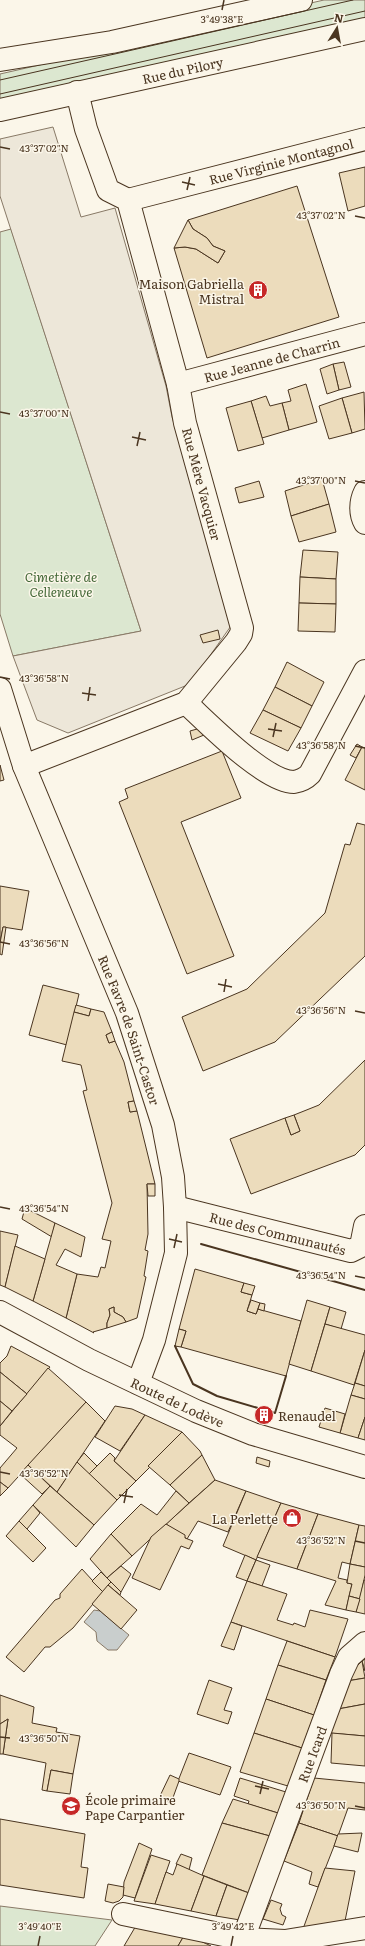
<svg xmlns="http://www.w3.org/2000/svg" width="365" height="1946" viewBox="0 0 365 1946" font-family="Literata,serif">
<rect width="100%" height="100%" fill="#fbf6e9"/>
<!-- green -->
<g fill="#dce7d0" stroke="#887966">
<path d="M 324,0 L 365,0 L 365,20 L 0,102 L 0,74 Z"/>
<path d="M 11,229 L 141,631 L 13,656 L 0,614 L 0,232 Z"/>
<path d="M 0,1906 L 112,1920 L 95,1946 L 0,1946 Z"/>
</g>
<!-- parking -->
<path fill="#ede7d9" stroke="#887966" d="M 53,127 L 81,217 L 115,208 L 166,386 L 172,417 L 233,623 L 190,684 L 68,733 L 37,720 L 13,656 L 141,631 L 0,196 L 0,139 Z"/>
<!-- water -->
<path fill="#c9cecd" stroke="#887966" d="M 94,1610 L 100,1611 L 129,1635 L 117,1650 L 108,1650 L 97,1641 L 96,1632 L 84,1622 Z"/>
<!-- building -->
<g fill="#ecdcbc" stroke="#4a3520">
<path d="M 365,167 L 365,206 L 348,211 L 339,173 Z"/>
<path d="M 297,186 L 339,317 L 207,358 L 174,248 L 185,247 L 196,249 L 218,263 L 225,251 L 213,246 L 207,238 L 193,229 L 188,220 Z"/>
<path d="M 188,220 L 193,229 L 207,238 L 213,246 L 225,251 L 218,263 L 196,249 L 185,247 L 174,248 Z"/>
<path d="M 344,362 L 351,387 L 339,390 L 333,364 Z"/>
<path d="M 333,364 L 339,390 L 327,394 L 320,369 Z"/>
<path d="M 306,384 L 317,422 L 289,430 L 282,403 L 291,401 L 288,390 Z"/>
<path d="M 364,392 L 365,429 L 352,433 L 342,398 Z"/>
<path d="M 266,396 L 270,406 L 282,403 L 289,430 L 262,438 L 251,401 Z"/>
<path d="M 342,398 L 352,433 L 329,439 L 319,406 Z"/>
<path d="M 251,401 L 264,444 L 238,451 L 226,408 Z"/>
<path d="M 322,479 L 329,504 L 291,516 L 285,491 Z"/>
<path d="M 259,481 L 264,497 L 239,503 L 235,488 Z"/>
<path d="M 329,504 L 336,532 L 299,542 L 291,516 Z"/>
<path d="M 303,550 L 338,552 L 336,579 L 300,577 Z"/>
<path d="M 300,577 L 336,579 L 336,604 L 299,603 Z"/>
<path d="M 299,603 L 336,604 L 335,632 L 298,631 Z"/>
<path d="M 218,630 L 220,639 L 203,643 L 200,635 Z"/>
<path d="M 287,662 L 324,682 L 312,706 L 275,687 Z"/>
<path d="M 275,687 L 312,706 L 301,728 L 263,710 Z"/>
<path d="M 263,710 L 301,728 L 288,751 L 250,733 Z"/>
<path d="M 197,729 L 204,735 L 192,740 L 190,731 Z"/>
<path d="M 357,744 L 362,747 L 356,758 L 350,755 Z"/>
<path d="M 362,747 L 365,748 L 365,790 L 345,780 Z"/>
<path d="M 222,751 L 241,798 L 181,822 L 234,956 L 187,974 L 119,802 L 128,798 L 125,789 Z"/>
<path d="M 0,765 L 4,780 L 0,781 Z"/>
<path d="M 357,823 L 365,825 L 365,956 L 275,1042 L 203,1071 L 182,1017 L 247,989 L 325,913 L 345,844 L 350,845 Z"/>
<path d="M 0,886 L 29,891 L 22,930 L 3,927 L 0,943 Z"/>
<path d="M 3,927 L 6,927 L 2,955 L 0,954 L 0,943 Z"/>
<path d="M 43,985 L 79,994 L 67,1045 L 29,1035 Z"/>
<path d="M 76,1005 L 91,1009 L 89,1016 L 74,1012 Z"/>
<path d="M 91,1009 L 104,1012 L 112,1032 L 106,1035 L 109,1043 L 115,1041 L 124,1062 L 134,1101 L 128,1102 L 130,1112 L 137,1111 L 155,1184 L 147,1184 L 148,1234 L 145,1250 L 148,1251 L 144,1276 L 146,1277 L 137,1318 L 126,1322 L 123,1317 L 114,1312 L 114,1307 L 109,1309 L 110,1315 L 107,1323 L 107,1328 L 93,1332 L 94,1333 L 66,1318 L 77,1274 L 98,1277 L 101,1267 L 105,1268 L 111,1241 L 102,1239 L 112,1203 L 83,1091 L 87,1090 L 81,1065 L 62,1061 L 74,1012 L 89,1016 Z"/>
<path d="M 112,1032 L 115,1041 L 109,1043 L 106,1035 Z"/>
<path d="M 365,1060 L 365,1145 L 355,1155 L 251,1194 L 230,1139 L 285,1118 L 291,1135 L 300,1131 L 294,1115 L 319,1105 Z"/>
<path d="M 134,1101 L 137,1111 L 130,1112 L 128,1102 Z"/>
<path d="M 294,1115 L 300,1131 L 291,1135 L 285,1118 Z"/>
<path d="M 147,1184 L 155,1184 L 155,1196 L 148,1196 Z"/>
<path d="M 25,1208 L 55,1223 L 52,1237 L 22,1219 Z"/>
<path d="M 55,1223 L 85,1237 L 81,1257 L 65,1249 L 56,1265 L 77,1274 L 66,1318 L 33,1301 Z"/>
<path d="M 0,1231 L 18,1235 L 5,1287 L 0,1285 Z"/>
<path d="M 15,1246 L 45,1259 L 33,1301 L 5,1287 Z"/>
<path d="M 195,1269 L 244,1283 L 241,1292 L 252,1295 L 247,1311 L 256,1314 L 258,1309 L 301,1321 L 286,1376 L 181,1347 L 186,1331 L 179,1329 Z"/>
<path d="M 244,1283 L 255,1286 L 252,1295 L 241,1292 Z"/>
<path d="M 251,1300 L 260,1303 L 256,1314 L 247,1311 Z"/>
<path d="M 307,1300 L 330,1307 L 311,1371 L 289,1364 Z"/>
<path d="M 260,1303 L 265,1304 L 264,1311 L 258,1309 Z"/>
<path d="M 114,1307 L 114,1312 L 123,1317 L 126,1322 L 107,1328 L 107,1323 L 110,1315 L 109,1309 Z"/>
<path d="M 330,1307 L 346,1312 L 341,1329 L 325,1324 Z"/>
<path d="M 325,1324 L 365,1335 L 365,1350 L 354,1385 L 311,1371 Z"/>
<path d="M 179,1329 L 186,1331 L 181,1347 L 175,1346 Z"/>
<path d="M 11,1346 L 50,1367 L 27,1394 L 0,1372 L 0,1363 L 7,1356 Z"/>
<path d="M 365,1350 L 365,1386 L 355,1383 Z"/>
<path d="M 48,1368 L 86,1402 L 8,1488 L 0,1482 L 0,1468 L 17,1448 L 0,1435 L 0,1426 Z"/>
<path d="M 0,1372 L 27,1394 L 12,1411 L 0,1401 Z"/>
<path d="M 355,1383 L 365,1386 L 365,1399 L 351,1395 Z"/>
<path d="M 351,1395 L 365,1399 L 365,1417 L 358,1438 L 340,1433 Z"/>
<path d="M 0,1401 L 12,1411 L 0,1426 Z"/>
<path d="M 86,1402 L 105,1421 L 57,1492 L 28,1465 Z"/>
<path d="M 115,1406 L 132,1409 L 145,1415 L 120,1451 L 95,1437 Z"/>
<path d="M 325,1408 L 345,1414 L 340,1433 L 319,1427 Z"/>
<path d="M 258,1411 L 271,1414 L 269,1420 L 256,1416 Z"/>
<path d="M 145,1415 L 182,1432 L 148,1466 L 150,1467 L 136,1481 L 114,1461 Z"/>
<path d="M 365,1417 L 365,1440 L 358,1438 Z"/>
<path d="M 182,1432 L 200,1451 L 202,1455 L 170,1485 L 148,1466 Z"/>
<path d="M 84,1453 L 97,1466 L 89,1474 L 77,1462 Z"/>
<path d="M 110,1453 L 115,1458 L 114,1461 L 136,1481 L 117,1500 L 89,1474 Z"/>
<path d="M 202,1455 L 215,1480 L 189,1503 L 170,1485 Z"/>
<path d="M 257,1457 L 270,1461 L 269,1467 L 256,1463 Z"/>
<path d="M 77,1462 L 117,1500 L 94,1525 L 57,1492 Z"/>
<path d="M 28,1465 L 50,1486 L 42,1494 L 20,1474 Z"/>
<path d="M 215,1480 L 246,1491 L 228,1532 L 198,1521 L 187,1539 L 166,1524 Z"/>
<path d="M 0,1482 L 8,1488 L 0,1496 Z"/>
<path d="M 50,1486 L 94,1525 L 76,1547 L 33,1505 Z"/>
<path d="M 176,1491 L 189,1503 L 132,1556 L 111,1534 L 141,1504 L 157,1515 Z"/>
<path d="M 246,1491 L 281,1503 L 256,1560 L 223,1546 Z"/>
<path d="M 281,1503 L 318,1514 L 297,1569 L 257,1557 Z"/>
<path d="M 33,1505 L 40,1513 L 27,1529 L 19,1521 Z"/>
<path d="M 318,1514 L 359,1525 L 350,1564 L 342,1562 L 338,1578 L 347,1580 L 347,1583 L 352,1584 L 346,1610 L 325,1605 L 336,1581 L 297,1569 Z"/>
<path d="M 19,1521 L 46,1548 L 33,1562 L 6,1536 Z"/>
<path d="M 166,1524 L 185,1535 L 185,1538 L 193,1541 L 189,1549 L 181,1546 L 160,1590 L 132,1578 L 151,1537 Z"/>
<path d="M 359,1525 L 365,1526 L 365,1567 L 350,1564 Z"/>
<path d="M 111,1534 L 132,1556 L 107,1578 L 90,1559 Z"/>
<path d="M 245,1555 L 256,1560 L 247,1581 L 236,1577 Z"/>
<path d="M 256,1560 L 270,1565 L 262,1586 L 247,1581 Z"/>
<path d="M 350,1564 L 365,1567 L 365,1575 L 360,1599 L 349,1596 L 352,1584 L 347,1583 Z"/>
<path d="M 121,1566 L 131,1574 L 121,1592 L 107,1578 Z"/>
<path d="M 82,1569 L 103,1592 L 73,1628 L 50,1647 L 45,1647 L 24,1672 L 6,1657 L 55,1600 L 60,1598 L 60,1594 Z"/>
<path d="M 101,1572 L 111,1582 L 103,1592 L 92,1581 Z"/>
<path d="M 364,1580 L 365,1580 L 365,1614 L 356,1612 Z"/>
<path d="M 247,1581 L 287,1594 L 277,1620 L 293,1625 L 294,1623 L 305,1627 L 310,1610 L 348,1619 L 335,1657 L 231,1622 Z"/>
<path d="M 111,1582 L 121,1592 L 120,1595 L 108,1585 Z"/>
<path d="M 108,1585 L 137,1610 L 121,1629 L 92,1604 Z"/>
<path d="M 349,1596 L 360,1599 L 356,1612 L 346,1610 Z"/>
<path d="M 231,1622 L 242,1626 L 234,1650 L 221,1646 Z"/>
<path d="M 287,1641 L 335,1657 L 326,1680 L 278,1665 Z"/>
<path d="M 365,1659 L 365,1671 L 362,1661 Z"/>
<path d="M 362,1661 L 365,1678 L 347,1681 L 356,1667 Z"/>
<path d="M 278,1665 L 326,1680 L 314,1715 L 266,1699 Z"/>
<path d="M 365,1678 L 365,1704 L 338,1709 L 347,1681 Z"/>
<path d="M 209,1680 L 232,1688 L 224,1710 L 232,1712 L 228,1724 L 197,1714 Z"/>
<path d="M 0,1695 L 34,1707 L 32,1723 L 57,1728 L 56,1732 L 80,1736 L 73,1774 L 51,1770 L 47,1791 L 42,1790 L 46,1763 L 3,1754 L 8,1719 L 0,1724 Z"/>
<path d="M 266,1699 L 314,1715 L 302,1748 L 254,1733 Z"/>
<path d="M 365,1704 L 365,1736 L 329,1733 L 338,1709 Z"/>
<path d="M 8,1719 L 3,1754 L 0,1754 L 0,1724 Z"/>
<path d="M 254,1733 L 302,1748 L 288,1786 L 240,1772 Z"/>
<path d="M 332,1733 L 365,1736 L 365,1766 L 331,1763 Z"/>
<path d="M 189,1753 L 231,1767 L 220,1795 L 178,1781 Z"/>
<path d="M 51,1770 L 73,1774 L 70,1794 L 47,1791 Z"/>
<path d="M 170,1775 L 179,1779 L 179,1781 L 171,1803 L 159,1798 Z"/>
<path d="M 240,1778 L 286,1792 L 278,1813 L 248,1804 L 249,1801 L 234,1796 Z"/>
<path d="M 314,1778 L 365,1783 L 365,1810 L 348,1808 L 338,1836 L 299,1823 Z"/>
<path d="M 233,1799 L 278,1813 L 270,1836 L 222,1823 Z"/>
<path d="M 0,1819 L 85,1834 L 81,1867 L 88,1868 L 84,1898 L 0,1885 Z"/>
<path d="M 222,1823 L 270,1836 L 249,1893 L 202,1875 Z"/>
<path d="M 299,1823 L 338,1836 L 318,1887 L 309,1884 L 312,1872 L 284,1861 Z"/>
<path d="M 362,1833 L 358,1852 L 334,1846 L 338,1834 Z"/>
<path d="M 139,1843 L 152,1849 L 135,1898 L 123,1895 L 124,1882 Z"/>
<path d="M 181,1854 L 192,1858 L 189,1870 L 176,1864 Z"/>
<path d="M 151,1855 L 170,1861 L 155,1904 L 134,1901 Z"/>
<path d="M 177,1864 L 204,1876 L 191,1911 L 155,1904 L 166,1872 L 173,1875 Z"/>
<path d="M 325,1868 L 355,1871 L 345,1921 L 303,1929 Z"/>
<path d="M 204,1876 L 227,1885 L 216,1916 L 191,1911 Z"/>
<path d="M 108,1884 L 124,1887 L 123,1897 L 119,1901 L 113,1903 L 105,1901 Z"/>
<path d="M 227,1885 L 249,1893 L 240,1920 L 216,1916 Z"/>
<path d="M 271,1900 L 282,1904 L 280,1909 L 282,1915 L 286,1917 L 283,1925 L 263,1919 Z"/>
<path d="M 137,1924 L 185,1934 L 178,1946 L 124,1946 Z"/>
<path d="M 185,1934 L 186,1934 L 211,1946 L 178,1946 Z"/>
</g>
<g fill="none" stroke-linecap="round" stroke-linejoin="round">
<!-- minor casing -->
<g stroke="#4a3520" stroke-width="24">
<g id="minor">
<path id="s1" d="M 128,200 L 365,139"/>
<path id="s2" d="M 178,384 L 365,334"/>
<path d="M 365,492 C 360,502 360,514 365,523"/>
<path id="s3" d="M 0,689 L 24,766 L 127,1013 L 163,1125 L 173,1177 L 175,1207 L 176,1253 L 154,1340 L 138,1383"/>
<path d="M 186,703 C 208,723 265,782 294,782 C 300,781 306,778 310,774 L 365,671"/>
<path d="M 24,766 L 186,703 L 236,642 L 241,634 L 242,628 L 185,423 L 178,384 L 128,200 L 108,190 L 86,129 L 77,92"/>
<path id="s4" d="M 175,1207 L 351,1251 L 361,1246 L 365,1226"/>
<path id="s5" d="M 0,1312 L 89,1360 L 196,1411 L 253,1434 L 365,1467"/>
<path d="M 123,1914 L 243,1939 L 285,1941 L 365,1928"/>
<path id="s6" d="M 238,1946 L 243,1939 L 341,1674 L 349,1657 L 365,1643"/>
</g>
</g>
<!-- major casing -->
<g stroke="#4a3520" stroke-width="24">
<g id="major">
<path d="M 0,60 L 112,42 L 301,0"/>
<path id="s7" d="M 0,110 L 365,29"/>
</g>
</g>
<!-- minor -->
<use href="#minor" stroke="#fbf6e9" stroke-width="22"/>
<!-- major -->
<use href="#major" stroke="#fbf6e9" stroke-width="22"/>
<!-- tram -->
<g stroke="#4a3520" stroke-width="1">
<path d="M 0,80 L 353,0"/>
<path d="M 0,94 L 365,11"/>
</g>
<!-- wall -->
<g stroke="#4a3520" stroke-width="2">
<path d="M 201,1244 L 365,1290"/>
<path d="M 175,1346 L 193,1384 L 217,1396 L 275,1413 L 286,1376"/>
</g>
</g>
<!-- ticks -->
<path fill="none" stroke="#4a3520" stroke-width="1.5" d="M 222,10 L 224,0M 0,147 L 10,149M 182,182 L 195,185M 187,190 L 190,177M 355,216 L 365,218M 0,412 L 10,414M 132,437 L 146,440M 137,446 L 140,432M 355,481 L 365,483M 0,677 L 10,679M 82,693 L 96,695M 88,701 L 90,687M 268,729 L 282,731M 273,737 L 276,723M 355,746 L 365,748M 0,942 L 10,944M 218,984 L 232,987M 224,992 L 226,979M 355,1011 L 365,1013M 0,1207 L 10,1209M 169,1239 L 182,1242M 174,1248 L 177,1234M 355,1276 L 365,1278M 0,1472 L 10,1474M 119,1495 L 133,1497M 124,1503 L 127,1489M 355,1541 L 365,1543M 0,1737 L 10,1738M 255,1786 L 269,1789M 260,1794 L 263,1781M 355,1806 L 365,1808M 38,1946 L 40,1936M 231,1946 L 233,1936"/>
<!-- icons -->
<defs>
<g id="building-disc" transform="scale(1)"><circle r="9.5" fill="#c62828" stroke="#fbf6e9"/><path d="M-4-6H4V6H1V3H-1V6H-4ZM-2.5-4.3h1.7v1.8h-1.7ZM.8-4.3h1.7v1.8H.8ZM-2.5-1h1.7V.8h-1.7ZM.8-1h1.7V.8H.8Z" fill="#fff"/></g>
<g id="shop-disc" transform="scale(1)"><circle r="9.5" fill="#c62828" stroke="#fbf6e9"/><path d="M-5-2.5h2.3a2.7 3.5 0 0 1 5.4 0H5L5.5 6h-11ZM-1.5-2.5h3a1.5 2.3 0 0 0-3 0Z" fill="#fff"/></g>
<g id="school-disc" transform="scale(1)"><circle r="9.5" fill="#c62828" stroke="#fbf6e9"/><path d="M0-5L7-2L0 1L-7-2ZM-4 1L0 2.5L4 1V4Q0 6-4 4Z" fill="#fff"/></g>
</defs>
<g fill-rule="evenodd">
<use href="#building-disc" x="258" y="290"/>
<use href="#building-disc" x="264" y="1415"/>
<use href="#shop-disc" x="292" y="1518"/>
<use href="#school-disc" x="71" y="1806"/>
</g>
<g text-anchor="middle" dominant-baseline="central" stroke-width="3" stroke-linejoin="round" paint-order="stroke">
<!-- street labels -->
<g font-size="13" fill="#4a3520" stroke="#fbf6e9">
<text stroke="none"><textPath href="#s7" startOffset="187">Rue du Pilory</textPath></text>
<text stroke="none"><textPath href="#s1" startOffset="158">Rue Virginie Montagnol</textPath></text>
<text stroke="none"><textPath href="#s2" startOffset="97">Rue Jeanne de Charrin</textPath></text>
<text transform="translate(202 484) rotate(75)">Rue Mère Vacquier</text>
<text stroke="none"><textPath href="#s3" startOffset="365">Rue Favre de Saint-Castor</textPath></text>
<text stroke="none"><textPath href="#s4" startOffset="106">Rue des Communautés</textPath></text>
<text stroke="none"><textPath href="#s5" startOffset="199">Route de Lodève</textPath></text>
<text stroke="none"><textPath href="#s6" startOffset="206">Rue Icard</textPath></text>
</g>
<!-- poi labels -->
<g font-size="13" fill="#4a3520" stroke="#fbf6e9" text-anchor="end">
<text x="244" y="283">Maison Gabriella<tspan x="244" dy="15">Mistral</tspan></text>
<text x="278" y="1415" text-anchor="start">Renaudel</text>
<text x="278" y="1518">La Perlette</text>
<text x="85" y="1799" text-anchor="start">École primaire<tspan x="85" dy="15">Pape Carpantier</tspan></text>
</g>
<!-- park labels -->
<g font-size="13" font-style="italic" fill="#436837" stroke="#fbf6e9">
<text x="61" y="576">Cimetière de<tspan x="61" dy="15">Celleneuve</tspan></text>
</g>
</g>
<g font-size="10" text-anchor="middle" fill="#4a3520" stroke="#fbf6e9" stroke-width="3" stroke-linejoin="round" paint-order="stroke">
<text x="222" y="23">3°49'38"E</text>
<text x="44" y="152">43°37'02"N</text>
<text x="321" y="219">43°37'02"N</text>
<text x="44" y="417">43°37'00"N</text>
<text x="321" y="484">43°37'00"N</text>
<text x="44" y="682">43°36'58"N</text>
<text x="321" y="749">43°36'58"N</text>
<text x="44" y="947">43°36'56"N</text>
<text x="321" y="1014">43°36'56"N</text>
<text x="44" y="1212">43°36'54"N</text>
<text x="321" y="1279">43°36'54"N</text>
<text x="44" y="1477">43°36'52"N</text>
<text x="321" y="1544">43°36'52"N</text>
<text x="44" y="1742">43°36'50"N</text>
<text x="321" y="1809">43°36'50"N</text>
<text x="40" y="1930">3°49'40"E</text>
<text x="233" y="1930">3°49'42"E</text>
</g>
<!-- north arrow -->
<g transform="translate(337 28) rotate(11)" stroke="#fbf6e9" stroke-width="3" paint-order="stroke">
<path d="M0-3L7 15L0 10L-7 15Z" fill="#4a3520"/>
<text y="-6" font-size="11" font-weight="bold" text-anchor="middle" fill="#4a3520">N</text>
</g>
</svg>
